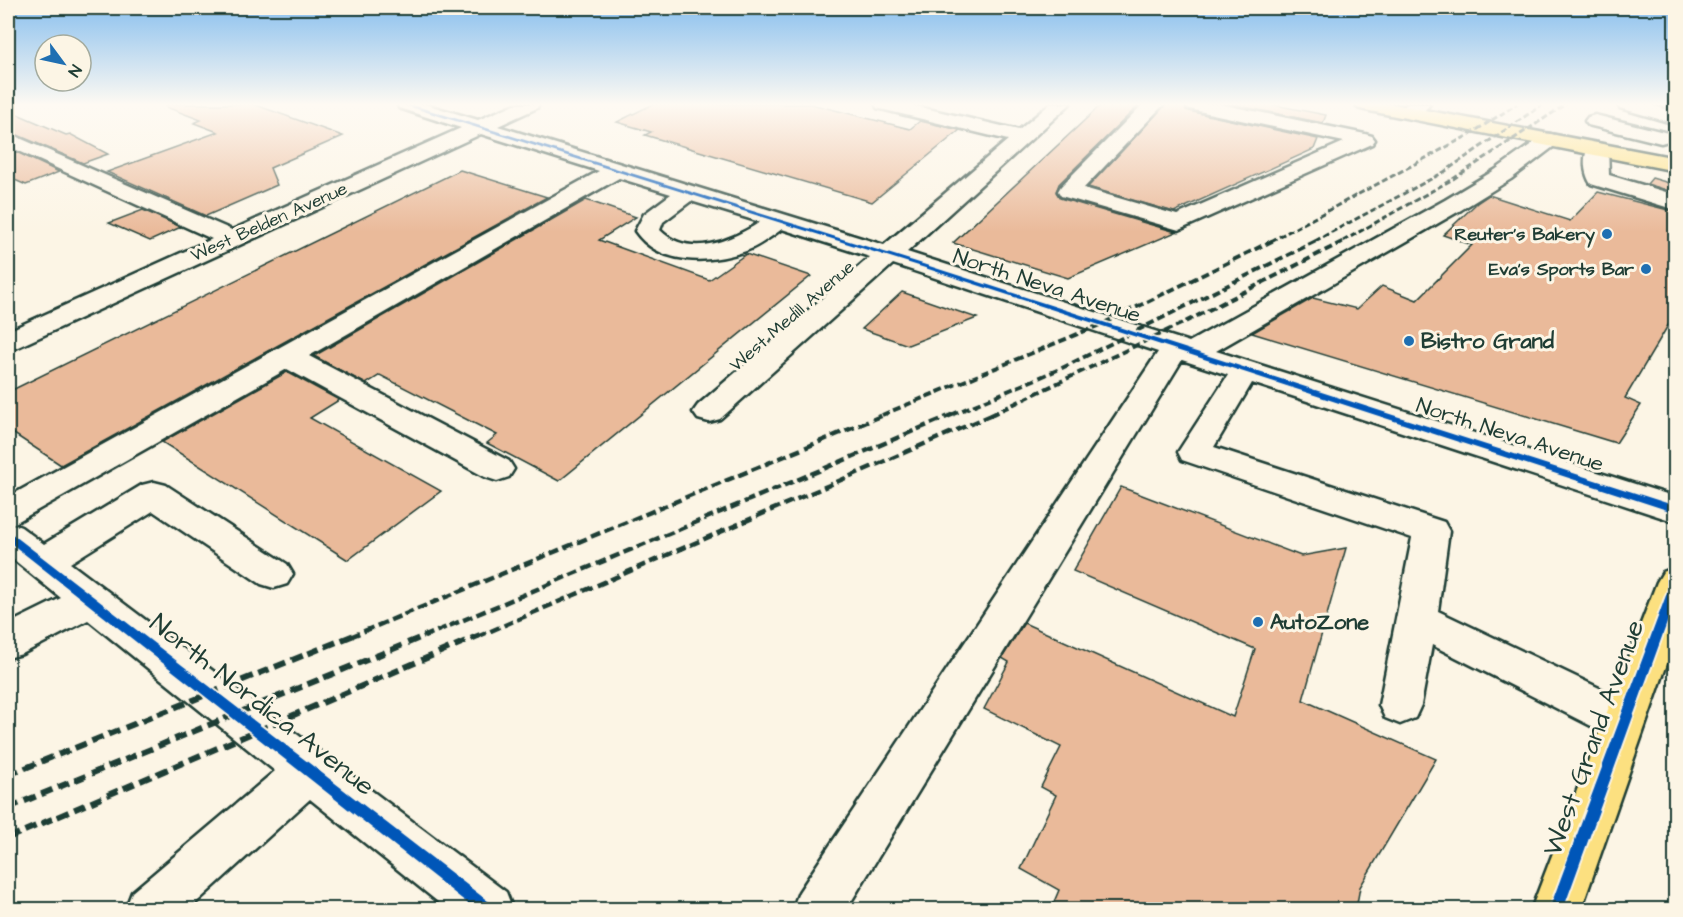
<svg xmlns="http://www.w3.org/2000/svg" width="1683" height="917" viewBox="0 0 1683 917" font-family="'Architects Daughter',sans-serif">
<rect width="100%" height="100%" fill="#fcf5e5"/>
<filter id="ink" filterUnits="userSpaceOnUse"><feTurbulence type="fractalNoise" baseFrequency=".0167" numOctaves="2"/><feDisplacementMap in="SourceGraphic" scale="12" xChannelSelector="R" yChannelSelector="G"/><feConvolveMatrix kernelMatrix="1 2 1 2 8 2 1 2 1" color-interpolation-filters="sRGB"/></filter>
<g filter="url(#ink)">
<!-- building -->
<g fill="#eaba9a" stroke="#1f3d34" stroke-width="1.5">
<path d="M 166,104 L 253,104 L 343,136 L 270,168 L 277,185 L 206,216 L 107,172 L 218,132 L 194,123 L 201,120 L 166,107 Z"/>
<path d="M 653,104 L 811,104 L 910,129 L 920,121 L 960,130 L 872,202 L 645,135 L 651,132 L 617,122 Z"/>
<path d="M 1102,104 L 1140,104 L 1059,184 L 1056,192 L 1060,198 L 1176,232 L 1068,278 L 953,243 Z"/>
<path d="M 1166,104 L 1183,104 L 1186,110 L 1193,112 L 1318,139 L 1314,149 L 1174,212 L 1088,187 Z"/>
<path d="M 1229,104 L 1270,104 L 1326,115 L 1323,123 Z"/>
<path d="M 8,110 L 66,135 L 70,134 L 108,154 L 83,163 L 8,131 Z"/>
<path d="M 8,148 L 59,172 L 26,185 L 8,177 Z"/>
<path d="M 460,170 L 547,197 L 61,465 L 8,430 L 8,392 Z"/>
<path d="M 1652,178 L 1676,185 L 1676,193 L 1647,184 Z"/>
<path d="M 1598,192 L 1676,212 L 1676,312 L 1625,398 L 1641,405 L 1616,443 L 1252,333 L 1313,298 L 1357,309 L 1382,286 L 1417,300 L 1472,245 L 1443,235 L 1477,203 L 1489,195 L 1570,221 Z"/>
<path d="M 586,200 L 636,217 L 599,240 L 709,280 L 746,254 L 811,276 L 559,481 L 487,443 L 497,435 L 380,375 L 366,384 L 314,356 Z"/>
<path d="M 143,210 L 181,227 L 150,241 L 109,223 Z"/>
<path d="M 902,292 L 977,318 L 908,345 L 862,329 Z"/>
<path d="M 287,372 L 339,400 L 310,418 L 441,491 L 348,560 L 162,442 Z"/>
<path d="M 1121,487 L 1301,556 L 1346,548 L 1303,700 L 1436,759 L 1360,887 L 1356,909 L 1051,909 L 1059,890 L 1021,869 L 1056,795 L 1041,787 L 1061,747 L 984,709 L 1009,662 L 1002,658 L 1024,623 L 1233,717 L 1255,649 L 1073,571 Z"/>
</g>
<g fill="none" stroke-linecap="round" stroke-linejoin="round">
<!-- minor casing -->
<g stroke="#1f3d34" stroke-width="5">
<g id="minor">
<path d="M 397,104 L 425,104 L 478,120 L 515,104 L 539,104 L 537,108 L 498,126 L 884,245 L 1008,140 L 877,108 L 875,104 L 907,104 L 1019,130 L 1050,104 L 1070,104 L 907,252 L 1189,342 L 1445,200 L 1495,170 L 1543,136 L 1550,134 L 1557,136 L 1560,140 L 1557,144 L 1511,179 L 1461,210 L 1216,351 L 1676,497 L 1676,522 L 1252,383 L 1214,447 L 1444,522 L 1449,531 L 1438,611 L 1639,707 L 1646,721 L 1639,735 L 1624,740 L 1609,735 L 1432,645 L 1421,705 L 1415,718 L 1400,724 L 1385,718 L 1379,705 L 1412,538 L 1182,460 L 1178,452 L 1228,375 L 1182,360 L 846,910 L 792,910 L 799,892 L 1158,352 L 893,264 L 720,419 L 709,422 L 698,419 L 693,412 L 698,405 L 870,257 L 782,229 C 771,237 759,246 746,251 C 710,264 659,266 635,231 L 644,214 L 671,194 L 619,178 L 309,356 L 509,461 L 514,469 L 509,477 L 497,481 L 485,477 L 287,369 L 13,524 L 21,527 L 44,544 L 142,485 L 154,482 L 166,485 L 287,564 L 293,574 L 287,584 L 274,588 L 261,584 L 153,511 L 70,563 L 506,892 L 513,910 L 448,910 L 310,799 L 188,910 L 125,910 L 132,892 L 275,771 L 88,620 L 22,654 L 8,658 L 8,624 L 61,598 L 8,555 L 8,497 L 599,171 L 481,134 L 18,347 L 8,350 L 8,331 L 212,239 L 8,146 L 8,133 L 232,230 L 461,128 L 399,108 ZM 691,201 L 760,222 C 731,241 689,259 660,230 L 663,222 Z"/>
<path d="M 1143,104 L 1164,104 L 1084,188 L 1177,215 L 1344,142 L 1194,110 L 1187,108 L 1185,104 L 1220,104 L 1365,134 L 1372,136 L 1375,140 L 1372,144 L 1179,230 L 1061,196 L 1058,191 L 1061,186 Z"/>
<path d="M 1407,104 L 1430,104 C 1423,114 1412,119 1401,116 L 1398,112 Z"/>
<path d="M 1617,104 L 1647,104 L 1676,112 L 1676,124 L 1620,108 Z"/>
<path d="M 1595,115 L 1668,133 L 1671,137 L 1668,141 L 1661,143 L 1588,125 L 1585,121 L 1588,117 Z"/>
<path d="M 1597,143 L 1604,145 L 1608,149 L 1609,175 L 1676,195 L 1676,210 L 1591,184 C 1584,174 1582,155 1590,145 Z"/>
</g>
</g>
<!-- major casing -->
<g stroke="#1f3d34" stroke-width="5">
<g id="major">
<path d="M 1355,104 L 1393,104 L 1676,158 L 1676,171 L 1365,110 L 1358,108 Z"/>
<path d="M 1676,567 L 1676,638 L 1581,910 L 1531,910 L 1657,582 L 1663,572 Z"/>
</g>
</g>
<!-- minor -->
<use href="#minor" fill="#fcf5e5" fill-rule="evenodd"/>
<!-- major -->
<use href="#major" fill="#fce080" fill-rule="evenodd"/>
<!-- rail-far3 -->
<g stroke="#1f3d34" stroke-width="3" stroke-dasharray="6 3" stroke-linecap="butt">
<path d="M 1271,241 L 1467,136 L 1517,104"/>
<path d="M 1315,241 L 1444,172 L 1543,104"/>
<path d="M 1343,241 L 1453,179 L 1566,104"/>
</g>
<!-- rail-far2 -->
<g stroke="#1f3d34" stroke-width="4" stroke-dasharray="8 4" stroke-linecap="butt">
<path d="M 882,415 L 1102,324 L 1274,240"/>
<path d="M 951,415 L 1062,368 L 1318,240"/>
<path d="M 991,415 L 1187,321 L 1346,240"/>
</g>
<!-- rail-far1 -->
<g stroke="#1f3d34" stroke-width="4.5" stroke-dasharray="10 4.5" stroke-linecap="butt">
<path d="M 350,637 L 886,414"/>
<path d="M 423,637 L 954,414"/>
<path d="M 477,637 L 994,414"/>
</g>
<!-- rail -->
<g stroke="#1f3d34" stroke-width="6" stroke-dasharray="12 6" stroke-linecap="butt">
<path d="M 8,775 L 354,635"/>
<path d="M 8,808 L 427,635"/>
<path d="M 8,838 L 480,635"/>
</g>
<!-- cycleway casing -->
<g stroke="#fcf5e5" stroke-width="4">
<g id="cycleway">
<path d="M 404,104 L 410,104 L 926,265 L 1676,506 L 1676,513 L 922,267 L 404,105 Z"/>
<path d="M 8,532 L 11,533 L 493,905 L 495,910 L 476,910 L 8,541 Z"/>
<path d="M 1676,578 L 1676,598 L 1563,910 L 1549,910 L 1671,582 L 1672,579 Z"/>
</g>
</g>
<!-- cycleway -->
<use href="#cycleway" fill="#0057b8" fill-rule="evenodd"/>
</g>
</g>
<!-- sky -->
<linearGradient id="sky" x2="0" y2="1"><stop stop-color="#88bfee"/><stop offset="0.45" stop-color="#fefaf3"/><stop offset="1" stop-color="#fefaf3" stop-opacity="0"/></linearGradient>
<rect width="1683" height="232" fill="url(#sky)"/>
<!-- markers -->
<g fill="#1f6fb2" stroke="#fcf5e5" stroke-width="2">
<circle cx="1607" cy="234" r="6"/>
<circle cx="1646" cy="269" r="6"/>
<circle cx="1409" cy="341" r="6"/>
<circle cx="1258" cy="622" r="6"/>
</g>
<g text-anchor="middle" dominant-baseline="central" stroke-width="6" stroke-linejoin="round" paint-order="stroke">
<!-- far-street labels -->
<g font-size="18" fill="#1f3d34" stroke="#fcf5e5">
<text transform="translate(269 222) rotate(-24)">West Belden Avenue</text>
<text transform="translate(792 316) rotate(-41)">West Medill Avenue</text>
</g>
<!-- far-poi labels -->
<g font-size="18" font-weight="bold" fill="#1f3d34" stroke="#fcf5e5" text-anchor="end">
<text x="1595" y="234">Reuter’s Bakery</text>
<text x="1634" y="269">Eva’s Sports Bar</text>
</g>
<!-- street labels -->
<g font-size="22" fill="#1f3d34" stroke="#fcf5e5">
<text transform="translate(1047 286) rotate(18)">North Neva Avenue</text>
<text transform="translate(1510 435) rotate(18)">North Neva Avenue</text>
</g>
<!-- poi labels -->
<g font-size="22" font-weight="bold" fill="#1f3d34" stroke="#fcf5e5" text-anchor="start">
<text x="1421" y="341">Bistro Grand</text>
<text x="1270" y="622">AutoZone</text>
</g>
<!-- near-street labels -->
<g font-size="27" fill="#1f3d34" stroke="#fcf5e5">
<text transform="translate(262 705) rotate(38)">North Nordica Avenue</text>
<text transform="translate(1594 738) rotate(-70)">West Grand Avenue</text>
</g>
</g>
<!-- margin -->
<rect width="1683" height="917" fill="none" stroke="#fcf5e5" stroke-width="30"/>
<rect x="15" y="15" width="1653" height="887" fill="none" stroke="#1f3d34" stroke-width="2" filter="url(#ink)"/>
<!-- north arrow -->
<g transform="translate(63 63) rotate(123)"><circle r="28" fill="#fcf5e5" stroke="#a4ab9e" stroke-width="1.5"/>
<path d="M0-4.5L10 22L0 15L-10 22Z" fill="#1f6fb2"/>
<text y="-9" font-size="16" font-weight="bold" text-anchor="middle" fill="#1f3d34">N</text>
</g>
</svg>
